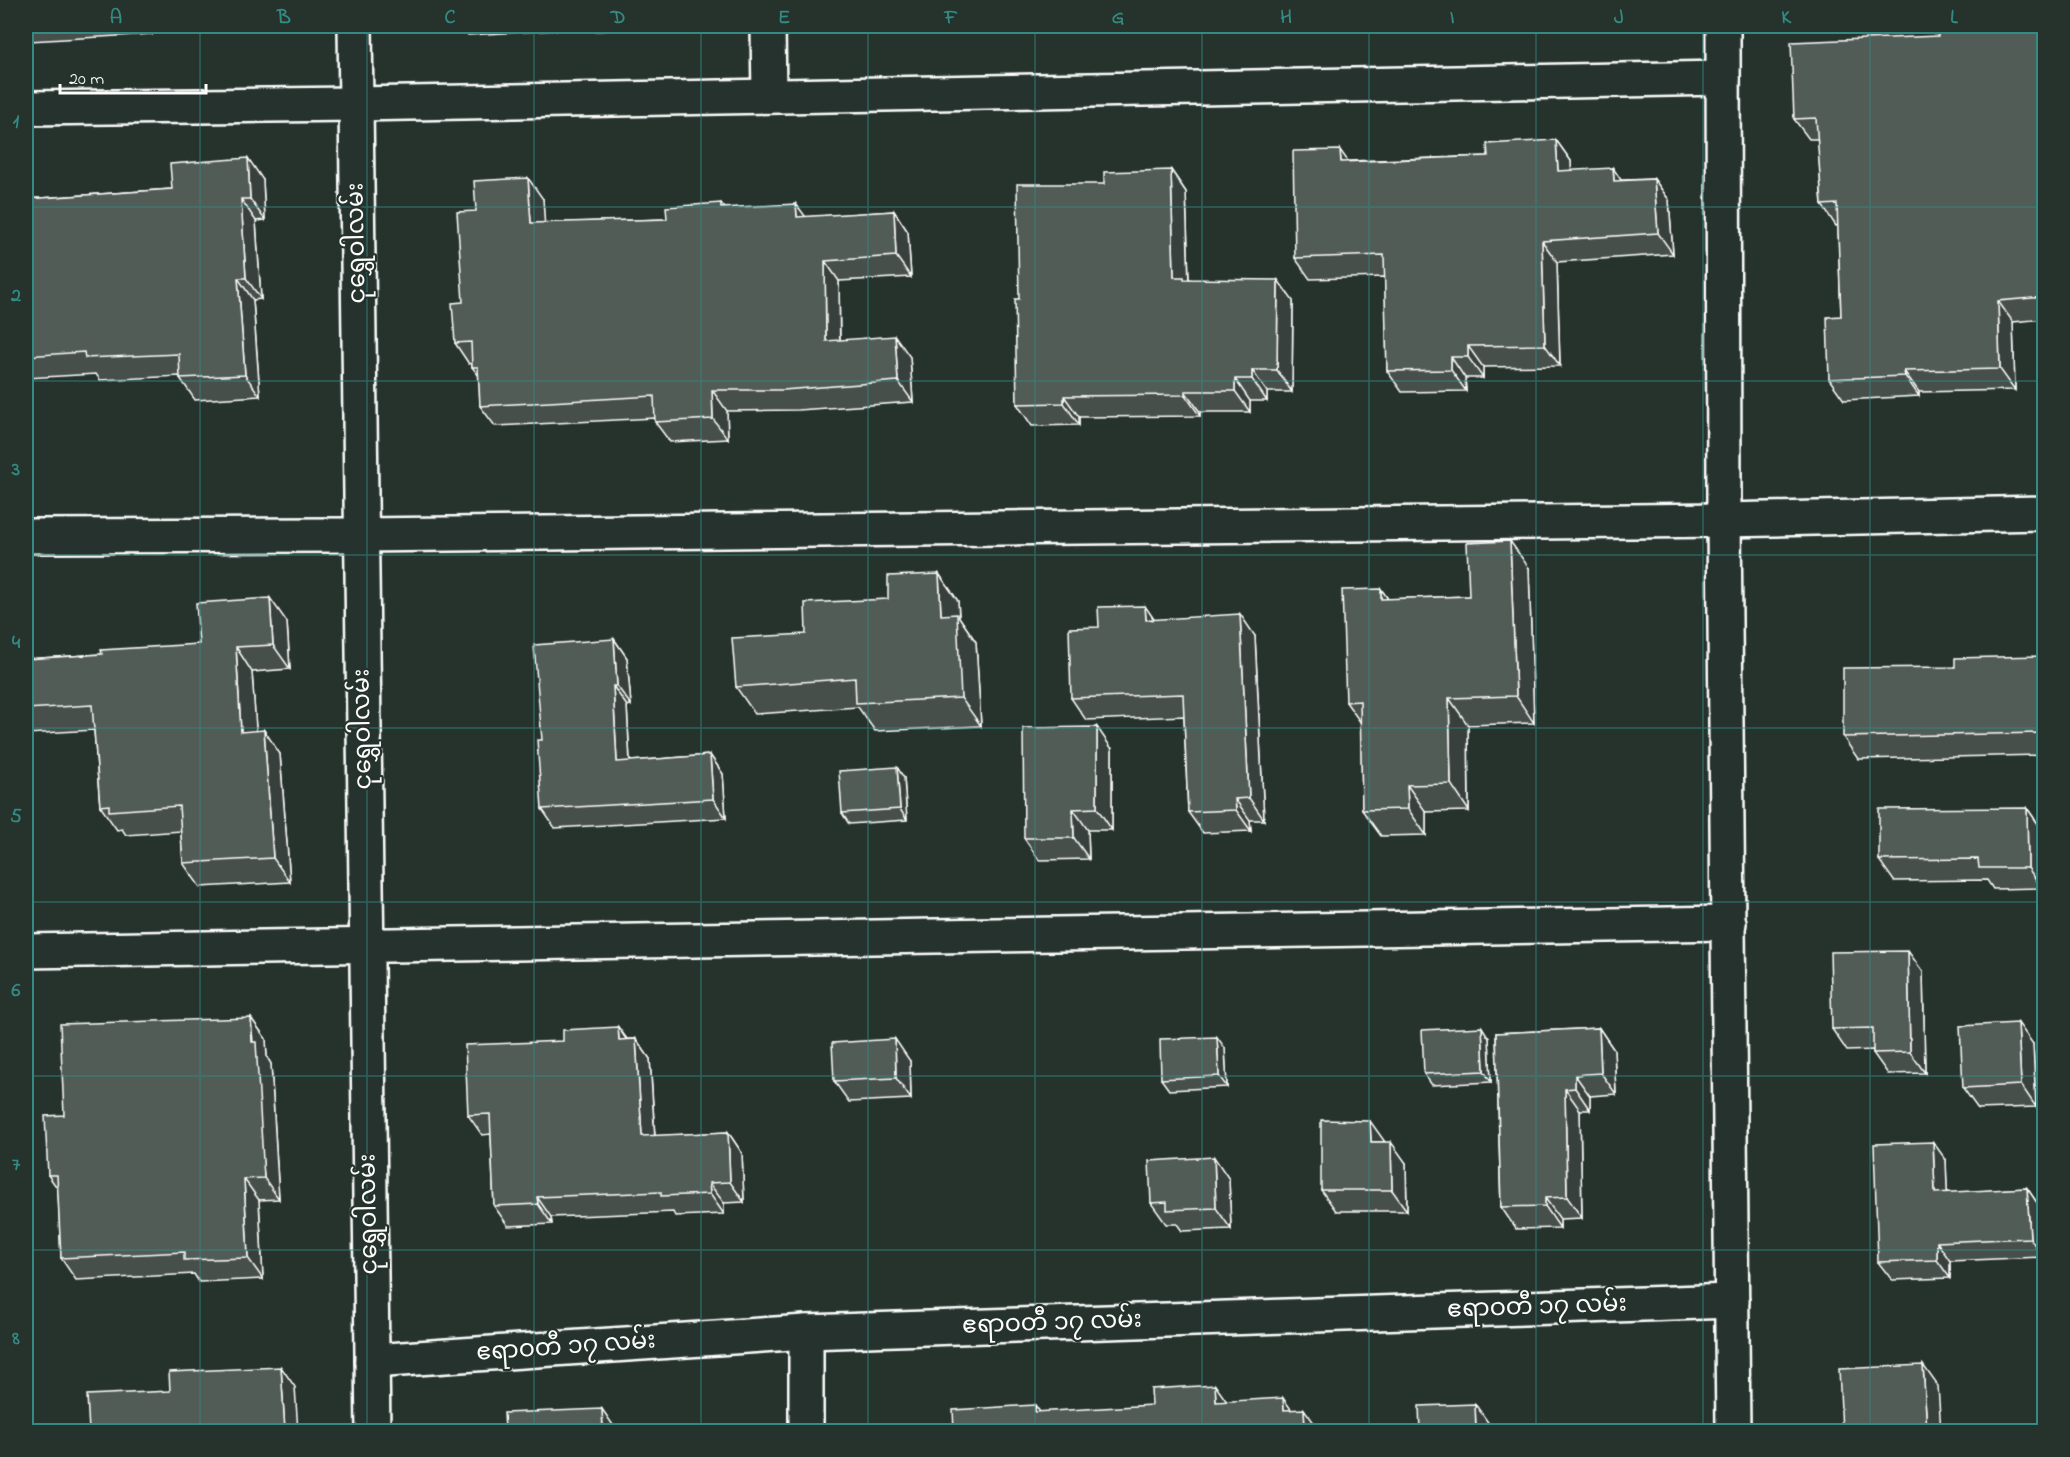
<svg xmlns="http://www.w3.org/2000/svg" width="2070" height="1457" viewBox="0 0 2070 1457" font-family="'Indie Flower','Noto Sans Myanmar',sans-serif">
<rect width="100%" height="100%" fill="#26332d"/>
<filter id="ink" filterUnits="userSpaceOnUse"><feTurbulence type="fractalNoise" baseFrequency=".0167" numOctaves="2"/><feDisplacementMap in="SourceGraphic" scale="12" xChannelSelector="R" yChannelSelector="G"/><feConvolveMatrix kernelMatrix="1 2 1 2 8 2 1 2 1" color-interpolation-filters="sRGB"/></filter>
<g filter="url(#ink)">
<g fill="none" stroke-linecap="round" stroke-linejoin="round">
<!-- street casing -->
<g stroke="#fff" stroke-width="38">
<g id="street">
<path d="M 768,26 L 769,96"/>
<path d="M 1723,26 L 1724,520 L 1733,1432"/>
<path d="M 26,108 L 356,104 L 1723,78"/>
<path d="M 26,536 L 361,535 L 1724,520 L 2044,513"/>
<path d="M 26,951 L 1729,923"/>
<path d="M 806,1332 L 806,1432"/>
<path d="M 372,1361 L 806,1332 L 1732,1301"/>
</g>
</g>
<!-- secondary casing -->
<g stroke="#fff" stroke-width="38">
<path id="secondary" d="M 355,26 L 373,1432"/>
</g>
<!-- street -->
<use href="#street" stroke="#26332d" stroke-width="33"/>
<!-- secondary -->
<use href="#secondary" stroke="#26332d" stroke-width="33"/>
</g>
<!-- wall -->
<g fill="#464f4b" stroke="#fff" stroke-width="1.5">
<path d="M 26,26 L 236,26 L 152,30 L 152,34 L 29,41 L 26,36 Z"/>
<path d="M 461,26 L 685,26 L 596,31 L 594,28 L 468,35 Z"/>
<path d="M 2044,26 L 2044,319 L 2013,322 L 2015,390 L 1919,392 L 1919,396 L 1844,400 L 1829,379 L 1841,316 L 1838,225 L 1836,226 L 1822,205 L 1818,139 L 1809,139 L 1794,119 L 1938,36 Z"/>
<path d="M 1556,140 L 1571,161 L 1571,171 L 1621,180 L 1654,179 L 1669,200 L 1673,254 L 1557,262 L 1560,366 L 1483,367 L 1483,378 L 1465,378 L 1466,391 L 1402,392 L 1387,371 L 1385,277 L 1310,279 L 1295,258 L 1349,161 L 1488,156 Z"/>
<path d="M 1171,170 L 1186,192 L 1189,279 L 1293,301 L 1292,392 L 1267,392 L 1267,401 L 1250,401 L 1250,412 L 1200,412 L 1200,416 L 1079,417 L 1079,425 L 1032,426 L 1017,404 L 1019,299 Z"/>
<path d="M 263,180 L 265,220 L 256,221 L 261,299 L 253,300 L 260,396 L 195,400 L 180,378 L 180,376 L 100,380 L 96,374 L 26,378 L 26,199 L 172,189 Z"/>
<path d="M 543,199 L 544,223 L 667,219 L 721,203 L 725,208 L 805,217 L 894,211 L 908,232 L 911,277 L 839,281 L 840,340 L 910,357 L 913,402 L 798,410 L 727,411 L 728,439 L 670,442 L 655,422 L 655,418 L 495,426 L 480,406 L 479,376 L 472,367 L 472,363 L 469,364 L 455,343 L 463,302 L 476,211 Z"/>
<path d="M 1529,568 L 1534,723 L 1468,725 L 1469,811 L 1426,812 L 1426,835 L 1381,836 L 1362,810 L 1361,723 L 1346,702 L 1381,589 L 1388,599 L 1469,596 Z"/>
<path d="M 939,574 L 958,601 L 959,617 L 976,642 L 981,726 L 875,731 L 858,707 L 755,714 L 736,687 L 806,634 L 888,599 Z"/>
<path d="M 1155,620 L 1255,636 L 1264,820 L 1250,820 L 1251,831 L 1203,833 L 1188,812 L 1184,716 L 1086,720 L 1071,698 L 1099,627 Z"/>
<path d="M 287,622 L 290,669 L 252,672 L 256,731 L 280,754 L 290,882 L 200,887 L 183,863 L 181,831 L 126,835 L 122,829 L 117,830 L 100,806 L 94,730 L 26,734 L 26,659 L 102,654 L 199,644 Z"/>
<path d="M 614,639 L 627,658 L 631,705 L 627,706 L 630,761 L 710,755 L 723,774 L 726,818 L 555,828 L 542,809 L 542,740 Z"/>
<path d="M 2044,656 L 2044,755 L 1858,759 L 1843,737 L 1955,667 Z"/>
<path d="M 1112,749 L 1112,830 L 1088,830 L 1089,859 L 1039,860 L 1024,838 Z"/>
<path d="M 904,778 L 907,820 L 849,824 L 842,813 Z"/>
<path d="M 2027,808 L 2041,828 L 2042,888 L 1993,889 L 1987,880 L 1894,881 L 1879,860 Z"/>
<path d="M 1923,972 L 1925,1073 L 1888,1074 L 1873,1053 L 1873,1050 L 1847,1051 L 1832,1029 Z"/>
<path d="M 251,1018 L 266,1039 L 267,1057 L 271,1064 L 279,1199 L 259,1200 L 263,1279 L 199,1282 L 194,1274 L 76,1280 L 61,1258 L 58,1189 L 48,1175 L 64,1115 Z"/>
<path d="M 618,1027 L 627,1039 L 636,1039 L 650,1059 L 655,1136 L 728,1132 L 742,1153 L 744,1202 L 724,1203 L 724,1214 L 675,1216 L 673,1212 L 551,1217 L 552,1224 L 508,1226 L 494,1206 L 491,1134 L 482,1135 L 468,1115 L 563,1041 Z"/>
<path d="M 1599,1028 L 1614,1050 L 1616,1094 L 1590,1096 L 1590,1110 L 1580,1110 L 1582,1218 L 1560,1219 L 1560,1228 L 1516,1229 L 1501,1207 L 1496,1033 Z"/>
<path d="M 1489,1038 L 1491,1082 L 1432,1085 L 1424,1074 Z"/>
<path d="M 2033,1044 L 2036,1107 L 1978,1109 L 1963,1088 Z"/>
<path d="M 1225,1048 L 1227,1087 L 1169,1090 L 1161,1079 Z"/>
<path d="M 910,1061 L 911,1099 L 849,1102 L 834,1081 Z"/>
<path d="M 1385,1142 L 1406,1163 L 1407,1211 L 1336,1211 L 1321,1190 Z"/>
<path d="M 1946,1160 L 1947,1193 L 2027,1188 L 2040,1207 L 2043,1257 L 1950,1261 L 1950,1278 L 1892,1280 L 1878,1262 Z"/>
<path d="M 1229,1179 L 1231,1229 L 1182,1231 L 1177,1224 L 1166,1224 L 1151,1203 Z"/>
</g>
<!-- shaded-wall -->
<g fill="#39403d" stroke="#fff" stroke-width="1.5">
<path d="M 146,26 L 148,26 L 152,30 L 152,34 Z"/>
<path d="M 1556,140 L 1571,161 L 1572,192 L 1558,171 Z"/>
<path d="M 1340,150 L 1355,171 L 1341,162 Z"/>
<path d="M 248,158 L 263,180 L 265,220 L 250,199 Z"/>
<path d="M 1613,168 L 1627,189 L 1614,181 Z"/>
<path d="M 1171,170 L 1186,192 L 1189,284 L 1174,277 Z"/>
<path d="M 528,178 L 543,199 L 546,244 L 531,223 Z"/>
<path d="M 1654,179 L 1669,200 L 1673,254 L 1658,233 Z"/>
<path d="M 241,199 L 256,221 L 261,299 L 246,278 Z"/>
<path d="M 796,204 L 811,224 L 797,217 Z"/>
<path d="M 2041,205 L 2044,209 L 2044,248 Z"/>
<path d="M 894,211 L 908,232 L 911,277 L 896,256 Z"/>
<path d="M 1542,241 L 1557,262 L 1560,366 L 1545,345 Z"/>
<path d="M 825,261 L 839,281 L 840,361 L 826,341 Z"/>
<path d="M 238,278 L 253,300 L 260,396 L 245,375 Z"/>
<path d="M 1278,280 L 1293,301 L 1292,392 L 1277,370 Z"/>
<path d="M 1998,301 L 2013,322 L 2015,390 L 2000,369 Z"/>
<path d="M 895,336 L 910,357 L 913,402 L 898,381 Z"/>
<path d="M 1468,346 L 1483,367 L 1483,378 L 1468,357 Z"/>
<path d="M 1451,357 L 1465,378 L 1466,391 L 1451,370 Z"/>
<path d="M 1252,370 L 1267,392 L 1267,401 L 1252,379 Z"/>
<path d="M 1904,371 L 1919,392 L 1919,396 L 1905,376 Z"/>
<path d="M 1235,379 L 1250,401 L 1250,412 L 1235,391 Z"/>
<path d="M 712,390 L 727,411 L 728,439 L 713,419 Z"/>
<path d="M 1185,391 L 1200,412 L 1200,416 L 1185,395 Z"/>
<path d="M 1064,396 L 1079,417 L 1079,425 L 1064,403 Z"/>
<path d="M 1510,541 L 1529,568 L 1534,723 L 1516,696 Z"/>
<path d="M 939,574 L 958,601 L 959,617 L 976,642 L 981,726 L 961,698 L 941,615 Z"/>
<path d="M 1381,589 L 1400,616 L 1381,599 Z"/>
<path d="M 270,598 L 287,622 L 290,669 L 273,645 Z"/>
<path d="M 1145,606 L 1160,628 L 1146,620 Z"/>
<path d="M 1240,614 L 1255,636 L 1264,820 L 1249,798 Z"/>
<path d="M 614,639 L 627,658 L 631,705 L 617,686 Z"/>
<path d="M 236,647 L 252,672 L 258,756 L 241,732 Z"/>
<path d="M 613,686 L 627,706 L 631,781 L 617,762 Z"/>
<path d="M 1449,698 L 1468,725 L 1469,811 L 1451,784 Z"/>
<path d="M 1097,727 L 1112,749 L 1112,830 L 1097,808 Z"/>
<path d="M 264,730 L 280,754 L 290,882 L 273,858 Z"/>
<path d="M 710,755 L 723,774 L 726,818 L 713,799 Z"/>
<path d="M 897,767 L 904,778 L 907,820 L 900,809 Z"/>
<path d="M 1407,785 L 1426,812 L 1426,835 L 1408,809 Z"/>
<path d="M 1235,799 L 1250,820 L 1251,831 L 1236,810 Z"/>
<path d="M 2027,808 L 2041,828 L 2042,888 L 2028,868 Z"/>
<path d="M 1073,809 L 1088,830 L 1089,859 L 1074,838 Z"/>
<path d="M 1908,951 L 1923,972 L 1925,1073 L 1910,1052 Z"/>
<path d="M 251,1018 L 266,1039 L 267,1057 L 271,1064 L 279,1199 L 264,1178 Z"/>
<path d="M 2018,1023 L 2033,1044 L 2036,1107 L 2021,1085 Z"/>
<path d="M 618,1027 L 632,1048 L 619,1040 Z"/>
<path d="M 1482,1027 L 1489,1038 L 1491,1082 L 1484,1071 Z"/>
<path d="M 1599,1028 L 1614,1050 L 1616,1094 L 1601,1073 Z"/>
<path d="M 1217,1037 L 1225,1048 L 1227,1087 L 1219,1076 Z"/>
<path d="M 636,1039 L 650,1059 L 656,1156 L 642,1136 Z"/>
<path d="M 895,1039 L 910,1061 L 911,1099 L 896,1078 Z"/>
<path d="M 1575,1075 L 1590,1096 L 1590,1110 L 1575,1088 Z"/>
<path d="M 1565,1089 L 1580,1110 L 1582,1218 L 1567,1197 Z"/>
<path d="M 1370,1121 L 1385,1142 L 1371,1142 Z"/>
<path d="M 728,1132 L 742,1153 L 744,1202 L 730,1182 Z"/>
<path d="M 1391,1142 L 1406,1163 L 1407,1211 L 1392,1190 Z"/>
<path d="M 1933,1142 L 1946,1160 L 1948,1212 L 1935,1193 Z"/>
<path d="M 1214,1157 L 1229,1179 L 1231,1229 L 1216,1208 Z"/>
<path d="M 244,1179 L 259,1200 L 263,1279 L 248,1258 Z"/>
<path d="M 709,1183 L 724,1203 L 724,1214 L 710,1194 Z"/>
<path d="M 2027,1188 L 2040,1207 L 2043,1257 L 2030,1238 Z"/>
<path d="M 537,1197 L 551,1217 L 552,1224 L 538,1204 Z"/>
<path d="M 1545,1198 L 1560,1219 L 1560,1228 L 1545,1206 Z"/>
<path d="M 1937,1242 L 1950,1261 L 1950,1278 L 1937,1260 Z"/>
<path d="M 1923,1365 L 1938,1386 L 1941,1431 L 1927,1431 Z"/>
<path d="M 281,1367 L 295,1387 L 298,1431 L 285,1431 Z"/>
<path d="M 1215,1385 L 1232,1409 L 1216,1402 Z"/>
<path d="M 1283,1398 L 1300,1422 L 1284,1410 Z"/>
<path d="M 1475,1404 L 1492,1428 L 1492,1431 L 1476,1431 Z"/>
<path d="M 1035,1405 L 1052,1429 L 1035,1412 Z"/>
<path d="M 602,1409 L 617,1431 L 618,1431 L 603,1431 Z"/>
<path d="M 1304,1409 L 1320,1431 L 1305,1431 Z"/>
</g>
<!-- building -->
<g fill="#515c57" stroke="#fff" stroke-width="1.5">
<path d="M 1937,26 L 2044,26 L 2044,205 L 2041,205 L 2044,248 L 2044,297 L 1998,301 L 2000,369 L 1904,371 L 1905,376 L 1829,379 L 1827,317 L 1841,316 L 1837,204 L 1822,205 L 1816,118 L 1794,119 L 1791,42 L 1938,36 Z"/>
<path d="M 1556,140 L 1558,171 L 1613,168 L 1614,181 L 1654,179 L 1658,233 L 1542,241 L 1545,345 L 1468,346 L 1468,357 L 1451,357 L 1451,370 L 1387,371 L 1384,255 L 1295,258 L 1293,151 L 1340,150 L 1341,162 L 1488,156 L 1487,144 Z"/>
<path d="M 248,158 L 250,199 L 241,199 L 246,278 L 238,278 L 245,375 L 180,378 L 179,354 L 85,358 L 84,352 L 26,356 L 26,199 L 172,189 L 170,164 Z"/>
<path d="M 1171,170 L 1174,277 L 1184,277 L 1184,279 L 1278,280 L 1277,370 L 1252,370 L 1252,379 L 1235,379 L 1235,391 L 1185,391 L 1185,395 L 1064,396 L 1064,403 L 1017,404 L 1015,299 L 1019,299 L 1017,184 L 1104,184 L 1104,172 Z"/>
<path d="M 528,178 L 531,223 L 667,219 L 666,207 L 721,203 L 721,208 L 796,204 L 797,217 L 894,211 L 896,256 L 825,261 L 826,341 L 895,336 L 898,381 L 783,390 L 712,390 L 713,419 L 655,422 L 654,396 L 480,406 L 478,367 L 472,367 L 471,342 L 455,343 L 452,303 L 463,302 L 457,212 L 476,211 L 474,181 Z"/>
<path d="M 1510,541 L 1516,696 L 1449,698 L 1451,784 L 1407,785 L 1408,809 L 1362,810 L 1360,701 L 1346,702 L 1342,590 L 1381,589 L 1381,599 L 1469,596 L 1467,543 Z"/>
<path d="M 939,574 L 941,615 L 957,614 L 961,698 L 856,703 L 855,678 L 736,687 L 732,638 L 806,634 L 805,603 L 888,599 L 888,576 Z"/>
<path d="M 270,598 L 273,645 L 236,647 L 241,732 L 264,730 L 273,858 L 183,863 L 179,806 L 109,811 L 109,805 L 100,806 L 92,705 L 26,709 L 26,659 L 102,654 L 101,650 L 199,644 L 196,603 Z"/>
<path d="M 1145,606 L 1146,620 L 1240,614 L 1249,798 L 1235,799 L 1236,810 L 1188,812 L 1183,694 L 1071,698 L 1069,628 L 1099,627 L 1098,607 Z"/>
<path d="M 614,639 L 617,686 L 613,686 L 617,762 L 710,755 L 713,799 L 542,809 L 537,740 L 542,740 L 534,645 Z"/>
<path d="M 2044,656 L 2044,733 L 1843,737 L 1843,668 L 1955,667 L 1955,658 Z"/>
<path d="M 1097,727 L 1097,808 L 1073,809 L 1074,838 L 1024,838 L 1023,728 Z"/>
<path d="M 897,767 L 900,809 L 842,813 L 839,771 Z"/>
<path d="M 2027,808 L 2028,868 L 1979,868 L 1978,859 L 1879,860 L 1879,809 Z"/>
<path d="M 1908,951 L 1910,1052 L 1873,1053 L 1873,1028 L 1832,1029 L 1830,952 Z"/>
<path d="M 251,1018 L 252,1042 L 256,1042 L 264,1178 L 244,1179 L 248,1258 L 184,1260 L 184,1252 L 61,1258 L 57,1175 L 48,1175 L 45,1116 L 64,1115 L 60,1024 Z"/>
<path d="M 2018,1023 L 2021,1085 L 1963,1088 L 1960,1026 Z"/>
<path d="M 618,1027 L 619,1040 L 636,1039 L 642,1136 L 728,1132 L 730,1182 L 709,1183 L 710,1194 L 661,1196 L 661,1192 L 537,1197 L 538,1204 L 494,1206 L 490,1114 L 468,1115 L 465,1045 L 563,1041 L 563,1030 Z"/>
<path d="M 1482,1027 L 1484,1071 L 1424,1074 L 1422,1030 Z"/>
<path d="M 1599,1028 L 1601,1073 L 1575,1075 L 1575,1088 L 1565,1089 L 1567,1197 L 1545,1198 L 1545,1206 L 1501,1207 L 1496,1033 Z"/>
<path d="M 1217,1037 L 1219,1076 L 1161,1079 L 1160,1039 Z"/>
<path d="M 895,1039 L 896,1078 L 834,1081 L 832,1043 Z"/>
<path d="M 1321,1120 L 1370,1121 L 1371,1142 L 1391,1142 L 1392,1190 L 1321,1190 Z"/>
<path d="M 1933,1142 L 1935,1193 L 2027,1188 L 2030,1238 L 1937,1242 L 1937,1260 L 1878,1262 L 1874,1144 Z"/>
<path d="M 1214,1157 L 1216,1208 L 1167,1210 L 1167,1202 L 1151,1203 L 1149,1161 Z"/>
<path d="M 1923,1365 L 1927,1431 L 1842,1431 L 1839,1369 Z"/>
<path d="M 281,1367 L 285,1431 L 89,1431 L 87,1395 L 170,1391 L 169,1372 Z"/>
<path d="M 1215,1385 L 1216,1402 L 1283,1398 L 1284,1410 L 1304,1409 L 1305,1431 L 954,1431 L 953,1410 L 1035,1405 L 1035,1412 L 1152,1405 L 1151,1389 Z"/>
<path d="M 1475,1404 L 1476,1431 L 1420,1431 L 1419,1406 Z"/>
<path d="M 602,1409 L 603,1431 L 505,1431 L 504,1413 Z"/>
</g>
</g>
<!-- grid -->
<path fill="none" stroke="#338b84" stroke-width="1.5" stroke-opacity="0.55" d="M 200,26 L 200,1432M 367,26 L 367,1432M 534,26 L 534,1432M 701,26 L 701,1432M 868,26 L 868,1432M 1035,26 L 1035,1432M 1202,26 L 1202,1432M 1369,26 L 1369,1432M 1536,26 L 1536,1432M 1703,26 L 1703,1432M 1870,26 L 1870,1432M 26,207 L 2044,207M 26,381 L 2044,381M 26,555 L 2044,555M 26,728 L 2044,728M 26,902 L 2044,902M 26,1076 L 2044,1076M 26,1250 L 2044,1250"/>
<g text-anchor="middle" dominant-baseline="central" stroke-width="4.5" stroke-linejoin="round" paint-order="stroke">
<!-- street labels -->
<g font-size="24" fill="#fff" stroke="#26332d">
<text transform="translate(358 243) rotate(-91)">ငုရွှေဝါလမ်း</text>
<text transform="translate(364 729) rotate(-91)">ငုရွှေဝါလမ်း</text>
<text transform="translate(370 1214) rotate(-91)">ငုရွှေဝါလမ်း</text>
<text transform="translate(1537 1308) rotate(-2)">ဧရာဝတီ ၁၇ လမ်း</text>
<text transform="translate(1052 1324) rotate(-2)">ဧရာဝတီ ၁၇ လမ်း</text>
<text transform="translate(566 1348) rotate(-4)">ဧရာဝတီ ၁၇ လမ်း</text>
</g>
</g>
<!-- margin -->
<rect width="2070" height="1457" fill="none" stroke="#26332d" stroke-width="66"/>
<!-- scale -->
<path d="M60 84v9h146v-9" fill="none" stroke="#ffffff" stroke-width="3"/>
<text x="69" y="84" font-size="18" fill="#ffffff" stroke="#26332d" stroke-width="4.5" paint-order="stroke">20 m</text>
<rect x="33" y="33" width="2004" height="1391" fill="none" stroke="#338b84" stroke-width="2"/>
<g font-size="20" text-anchor="middle" font-weight="bold" fill="#338b84">
<text x="116" y="23">A</text>
<text x="284" y="23">B</text>
<text x="450" y="23">C</text>
<text x="618" y="23">D</text>
<text x="784" y="23">E</text>
<text x="951" y="23">F</text>
<text x="1118" y="23">G</text>
<text x="1286" y="23">H</text>
<text x="1452" y="23">I</text>
<text x="1619" y="23">J</text>
<text x="1786" y="23">K</text>
<text x="1954" y="23">L</text>
<text x="16" y="127">1</text>
<text x="16" y="301">2</text>
<text x="16" y="475">3</text>
<text x="16" y="648">4</text>
<text x="16" y="822">5</text>
<text x="16" y="996">6</text>
<text x="16" y="1170">7</text>
<text x="16" y="1344">8</text>
</g>
</svg>
